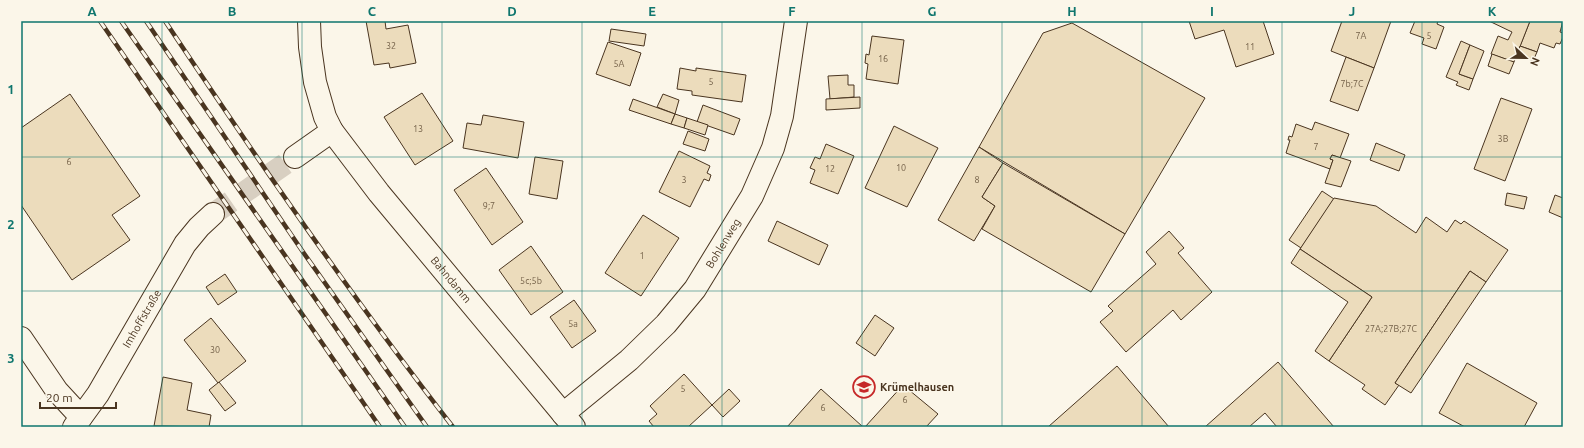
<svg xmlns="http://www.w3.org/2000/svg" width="1584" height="448" viewBox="0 0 1584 448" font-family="Ubuntu,sans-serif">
<rect width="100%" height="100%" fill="#fbf6e9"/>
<!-- building -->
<g fill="#ecdcbc" stroke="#4a3520">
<path d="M 366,21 L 385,21 L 386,29 L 408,25 L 416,63 L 390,68 L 389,63 L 374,65 Z"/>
<path d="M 1189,21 L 1263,21 L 1274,54 L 1236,67 L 1224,30 L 1195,39 Z"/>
<path d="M 1342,21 L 1391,21 L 1374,68 L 1331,51 Z"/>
<path d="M 1415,21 L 1438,21 L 1437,24 L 1444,27 L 1436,49 L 1422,44 L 1424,38 L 1410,33 Z"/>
<path d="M 1530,21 L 1563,21 L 1560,32 L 1563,33 L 1563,37 L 1560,44 L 1556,43 L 1554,48 L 1540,43 L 1537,52 L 1520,46 Z"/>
<path d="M 1530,21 L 1514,62 L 1491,54 L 1498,36 L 1508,40 L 1512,32 L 1489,21 Z"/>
<path d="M 1072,23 L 1205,98 L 1125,234 L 979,147 L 1043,33 Z"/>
<path d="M 611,29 L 646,34 L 644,46 L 609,41 Z"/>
<path d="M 872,36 L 904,40 L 898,84 L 866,79 L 868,64 L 865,63 L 866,54 L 869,55 Z"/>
<path d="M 1461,41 L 1470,45 L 1459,74 L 1473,79 L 1469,90 L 1456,85 L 1458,82 L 1446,77 Z"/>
<path d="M 608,42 L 641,53 L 630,86 L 596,74 Z"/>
<path d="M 1470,45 L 1484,51 L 1473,79 L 1459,74 Z"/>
<path d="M 1520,46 L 1537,52 L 1533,61 L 1517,54 Z"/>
<path d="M 1492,54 L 1514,62 L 1509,74 L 1488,66 Z"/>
<path d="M 1346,57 L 1374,68 L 1358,111 L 1330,101 Z"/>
<path d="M 680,68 L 696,71 L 696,68 L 746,75 L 742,102 L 692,95 L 692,91 L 677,89 Z"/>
<path d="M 848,75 L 848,85 L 854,85 L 854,97 L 830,99 L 828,76 Z"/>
<path d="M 422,93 L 453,141 L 415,165 L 384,117 Z"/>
<path d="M 70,94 L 140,196 L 112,215 L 130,240 L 72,280 L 21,205 L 21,128 Z"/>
<path d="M 663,94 L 679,100 L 675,114 L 657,107 Z"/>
<path d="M 860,97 L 860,108 L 826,110 L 826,99 Z"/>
<path d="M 1501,98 L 1532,109 L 1505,181 L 1474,169 Z"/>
<path d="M 633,99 L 675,114 L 671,124 L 629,110 Z"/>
<path d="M 703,105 L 740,119 L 734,135 L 697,122 Z"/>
<path d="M 675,114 L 687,118 L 684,128 L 671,124 Z"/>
<path d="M 483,115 L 524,122 L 518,158 L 463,148 L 467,123 L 481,125 Z"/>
<path d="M 687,118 L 708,125 L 705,135 L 684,128 Z"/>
<path d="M 1315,122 L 1349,134 L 1340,158 L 1332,155 L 1330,159 L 1333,160 L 1330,169 L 1286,153 L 1290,140 L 1288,140 L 1289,136 L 1292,137 L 1296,124 L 1312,130 Z"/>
<path d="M 894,126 L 938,148 L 907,207 L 865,188 Z"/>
<path d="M 688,131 L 709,139 L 705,151 L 683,144 Z"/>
<path d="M 1376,143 L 1405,155 L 1399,171 L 1370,160 Z"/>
<path d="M 826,144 L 854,156 L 838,194 L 810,183 L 815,170 L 810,168 L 815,157 L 820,159 Z"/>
<path d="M 979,147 L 1003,163 L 982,197 L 995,206 L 974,241 L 938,220 Z"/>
<path d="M 679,151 L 710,166 L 707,173 L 711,175 L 709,181 L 704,179 L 690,207 L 659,192 Z"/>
<path d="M 1332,155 L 1351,161 L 1341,187 L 1325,183 L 1333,160 L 1330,159 Z"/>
<path d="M 535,157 L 563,161 L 557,199 L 529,194 Z"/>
<path d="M 1003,163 L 1125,234 L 1091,292 L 982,229 L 995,206 L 982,197 Z"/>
<path d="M 486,168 L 523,222 L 492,245 L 454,190 Z"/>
<path d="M 1322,191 L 1334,199 L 1301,248 L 1289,240 Z"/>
<path d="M 1507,193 L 1527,197 L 1524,209 L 1505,205 Z"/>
<path d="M 1555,195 L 1563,198 L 1563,218 L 1549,212 Z"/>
<path d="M 1334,198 L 1376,206 L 1416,233 L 1426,217 L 1447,232 L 1455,220 L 1461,224 L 1464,221 L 1508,250 L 1486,282 L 1470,271 L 1395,383 L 1399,385 L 1385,405 L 1362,389 L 1365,385 L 1329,361 L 1372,297 L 1300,249 Z"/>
<path d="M 643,215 L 679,238 L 641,296 L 605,273 Z"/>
<path d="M 777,221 L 828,245 L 819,265 L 768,241 Z"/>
<path d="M 1169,231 L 1184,248 L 1178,253 L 1212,292 L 1181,320 L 1173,310 L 1126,352 L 1100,322 L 1113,311 L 1108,306 L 1156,264 L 1146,252 Z"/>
<path d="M 531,246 L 563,292 L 531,315 L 499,270 Z"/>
<path d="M 1300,249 L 1372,297 L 1329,361 L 1315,351 L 1348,302 L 1291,263 Z"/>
<path d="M 1470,271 L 1486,282 L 1411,393 L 1395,383 Z"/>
<path d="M 225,274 L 237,292 L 218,305 L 206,287 Z"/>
<path d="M 574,300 L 596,331 L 572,348 L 550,317 Z"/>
<path d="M 875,315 L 894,328 L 875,356 L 856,343 Z"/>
<path d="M 211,318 L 246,361 L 218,383 L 184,340 Z"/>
<path d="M 1278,362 L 1334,427 L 1277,427 L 1265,413 L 1249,427 L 1205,427 Z"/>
<path d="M 1467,363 L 1537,403 L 1524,427 L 1465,427 L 1439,413 Z"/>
<path d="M 1117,366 L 1169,427 L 1048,427 Z"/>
<path d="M 684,374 L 712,405 L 688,427 L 654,427 L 649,421 L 657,414 L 650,406 Z"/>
<path d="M 163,377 L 192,383 L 187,410 L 211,415 L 209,427 L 154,426 Z"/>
<path d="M 219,382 L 236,403 L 225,411 L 209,390 Z"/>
<path d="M 903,385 L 938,414 L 926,427 L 865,427 Z"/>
<path d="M 729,389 L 740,401 L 723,417 L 712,405 Z"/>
<path d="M 821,389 L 863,427 L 787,427 Z"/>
</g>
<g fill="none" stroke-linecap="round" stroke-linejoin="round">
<!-- minor-tunnel -->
<path stroke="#d8cfc1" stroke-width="22" stroke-dasharray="22 11" stroke-linecap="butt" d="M 213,214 L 295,157"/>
<!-- minor casing -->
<g stroke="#4a3520" stroke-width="24">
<g id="minor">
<path id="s1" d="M 309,21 L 310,47 L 315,82 L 325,117 L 332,131 L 379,193 L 574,427"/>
<path d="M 295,157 L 332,131"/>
<path d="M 21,338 L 57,391 L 81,417"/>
<path id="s2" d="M 563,414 L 629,360 L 666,324 L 695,289 L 752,196 L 773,148 L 782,116 L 796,21"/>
<path id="s3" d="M 74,427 L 98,394 L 185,244 L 199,227 L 213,214"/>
</g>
</g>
<!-- minor -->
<use href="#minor" stroke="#fbf6e9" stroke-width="22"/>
<!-- rail casing -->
<g stroke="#4a3520" stroke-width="4.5">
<g id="rail">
<path d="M 100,21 L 380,427"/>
<path d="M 121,21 L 405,427"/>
<path d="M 146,21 L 303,252 L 427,427"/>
<path d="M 165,21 C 257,159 351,296 453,427"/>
</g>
</g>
<!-- rail -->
<use href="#rail" stroke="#fbf6e9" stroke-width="3" stroke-dasharray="9" stroke-linecap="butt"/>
</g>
<!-- grid -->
<path fill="none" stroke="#0f766e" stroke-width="1" stroke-opacity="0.55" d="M 162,21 L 162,427M 302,21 L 302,427M 442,21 L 442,427M 582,21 L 582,427M 722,21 L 722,427M 862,21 L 862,427M 1002,21 L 1002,427M 1142,21 L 1142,427M 1282,21 L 1282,427M 1422,21 L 1422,427M 21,157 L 1563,157M 21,291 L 1563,291"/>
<!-- icons -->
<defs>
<g id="school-ring" transform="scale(1.15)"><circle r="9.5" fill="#fbf6e9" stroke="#c62828" stroke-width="1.5"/><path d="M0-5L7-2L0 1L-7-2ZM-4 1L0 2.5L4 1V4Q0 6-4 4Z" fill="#c62828"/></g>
</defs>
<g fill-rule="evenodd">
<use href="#school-ring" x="864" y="387"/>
</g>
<g text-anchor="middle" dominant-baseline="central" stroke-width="3" stroke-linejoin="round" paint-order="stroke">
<!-- number labels -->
<g font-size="9" fill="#725f47">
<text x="1361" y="36">7A</text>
<text x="1429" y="36">5</text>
<text x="391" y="46">32</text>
<text x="1250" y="47">11</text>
<text x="883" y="59">16</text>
<text x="619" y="64">5A</text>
<text x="711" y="82">5</text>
<text x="1352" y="84">7b;7C</text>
<text x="418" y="129">13</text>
<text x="1503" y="139">3B</text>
<text x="1316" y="147">7</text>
<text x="69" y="162">6</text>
<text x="901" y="168">10</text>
<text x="830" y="169">12</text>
<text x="684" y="180">3</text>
<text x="977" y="180">8</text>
<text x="489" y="206">9;7</text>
<text x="642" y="256">1</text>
<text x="531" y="281">5c;5b</text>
<text x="573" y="324">5a</text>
<text x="1391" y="329">27A;27B;27C</text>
<text x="215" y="350">30</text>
<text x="683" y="389">5</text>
<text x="905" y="400">6</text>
<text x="823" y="408">6</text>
</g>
<!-- street labels -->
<g font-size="11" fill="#4a3520" stroke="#fbf6e9">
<text stroke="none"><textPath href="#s2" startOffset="236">Bohlenweg</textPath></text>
<text stroke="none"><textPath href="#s1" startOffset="304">Bahndamm</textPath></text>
<text stroke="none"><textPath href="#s3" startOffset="128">Imhoffstraße</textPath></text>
</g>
<!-- poi labels -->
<g font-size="11" font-weight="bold" fill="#4a3520" stroke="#fbf6e9" text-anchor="start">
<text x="880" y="387">Krümelhausen</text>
</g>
</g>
<!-- border -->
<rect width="1584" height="448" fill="none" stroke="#fbf6e9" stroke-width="44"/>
<!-- north arrow -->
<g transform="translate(1526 58) rotate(112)" stroke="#fbf6e9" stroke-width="3" paint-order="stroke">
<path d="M0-3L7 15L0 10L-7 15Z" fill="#4a3520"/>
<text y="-6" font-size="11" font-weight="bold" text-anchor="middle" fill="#4a3520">N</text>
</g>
<!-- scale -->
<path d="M40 402v6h76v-6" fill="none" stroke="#4a3520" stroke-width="2"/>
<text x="46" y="402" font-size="12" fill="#4a3520" stroke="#fbf6e9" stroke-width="3" paint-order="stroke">20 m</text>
<rect x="22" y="22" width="1540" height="404" fill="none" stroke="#0f766e" stroke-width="1.5"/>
<g font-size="13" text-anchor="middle" font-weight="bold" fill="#0f766e">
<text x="92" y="16">A</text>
<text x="232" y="16">B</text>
<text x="372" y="16">C</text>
<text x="512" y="16">D</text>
<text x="652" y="16">E</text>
<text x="792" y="16">F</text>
<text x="932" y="16">G</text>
<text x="1072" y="16">H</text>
<text x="1212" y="16">I</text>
<text x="1352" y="16">J</text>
<text x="1492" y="16">K</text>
<text x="11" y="94">1</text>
<text x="11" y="229">2</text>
<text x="11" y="363">3</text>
</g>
</svg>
